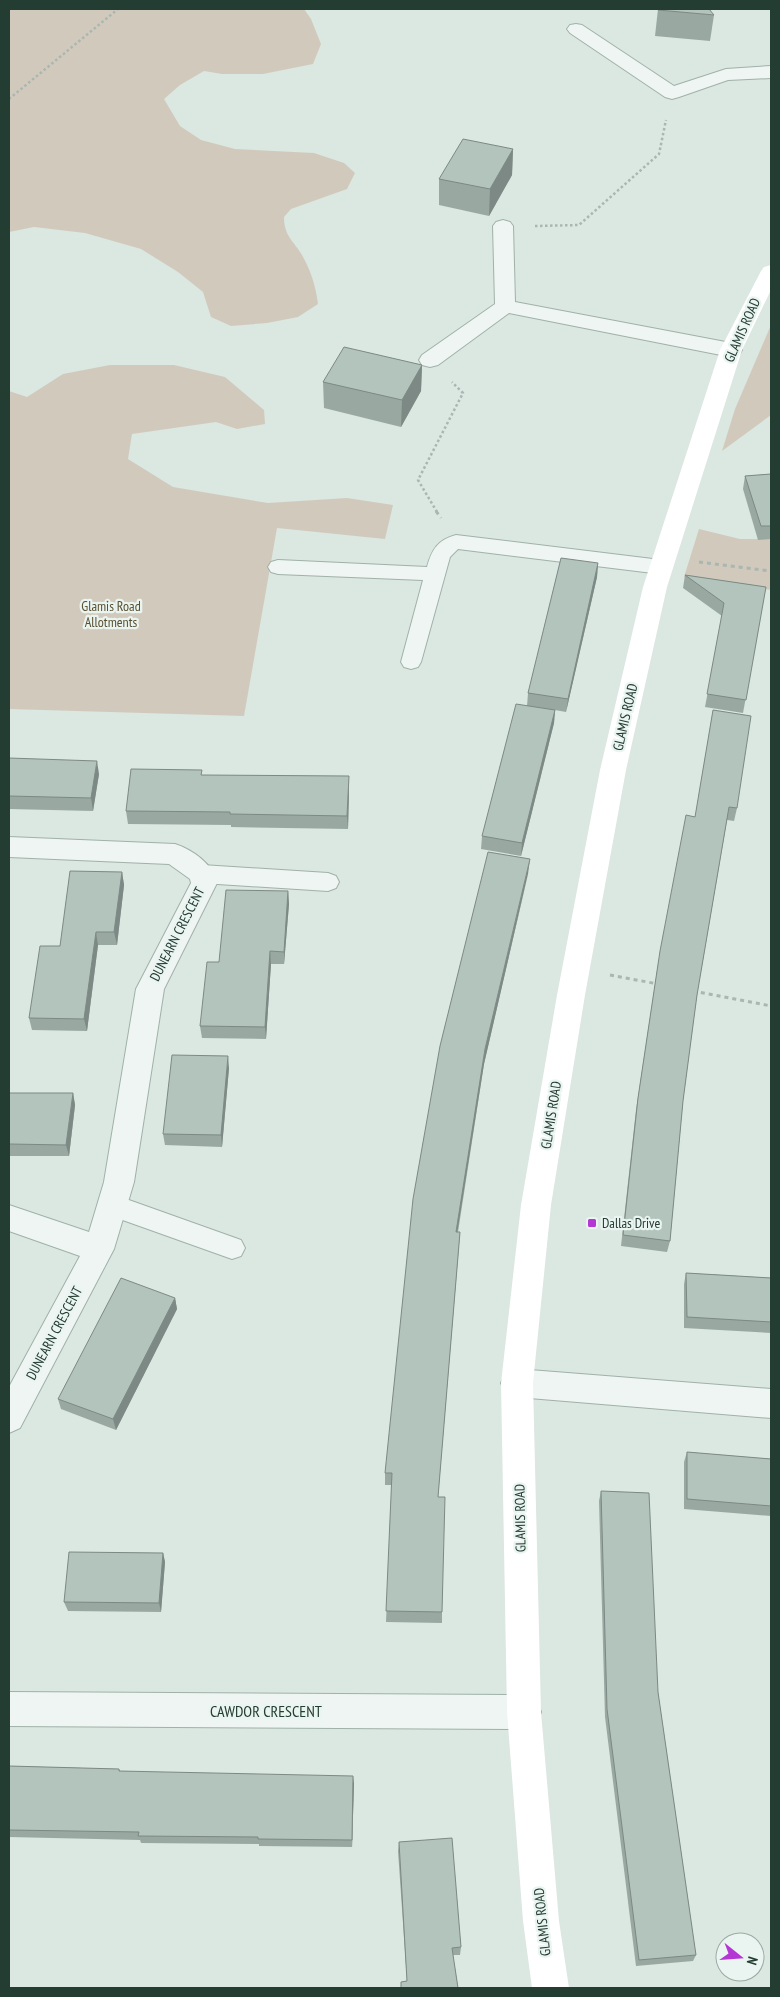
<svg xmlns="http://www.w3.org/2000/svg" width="780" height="1997" viewBox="0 0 780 1997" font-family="'PT Sans Narrow',sans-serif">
<rect width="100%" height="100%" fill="#dbe7e1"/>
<!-- green -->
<g fill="#d1cabc">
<path d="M 9,9 L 304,9 L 311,19 L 321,44 L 313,64 L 263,74 L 222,74 L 204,71 L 180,85 L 164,99 L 180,126 L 201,140 L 235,149 L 314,153 L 344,163 L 355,173 L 347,189 L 291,209 L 284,217 C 284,236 293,240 302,255 C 311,271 316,287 318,304 L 298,317 L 267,323 L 231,326 L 211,317 L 203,292 L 178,272 L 141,249 L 85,233 L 34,227 L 9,232 Z"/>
<path d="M 771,325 L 771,415 L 722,451 L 735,409 Z"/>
<path d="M 110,365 L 174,365 L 225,377 L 264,410 L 265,424 L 237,429 L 216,422 L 132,434 L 128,459 L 173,487 L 268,503 L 347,498 L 393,505 L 385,539 L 277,528 L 244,716 L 9,709 L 9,391 L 27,397 L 63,374 Z"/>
<path d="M 699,529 L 740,539 L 771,539 L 771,590 L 684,577 Z"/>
</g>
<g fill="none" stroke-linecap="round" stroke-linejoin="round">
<!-- lane casing -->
<g stroke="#a0b1a9" stroke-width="2">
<g id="lane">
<path d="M 456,535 L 661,560 L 668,562 L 671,567 L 668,572 L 661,574 L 458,549 L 450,557 L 421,662 L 418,667 L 411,669 L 404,667 L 401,662 L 423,580 L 278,574 L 271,572 L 268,567 L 271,562 L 278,560 L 427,567 C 432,549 438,540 456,535 Z"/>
<path d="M 202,865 L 328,873 L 336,876 L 339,882 L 336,888 L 328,891 L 202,883 L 194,880 L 191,874 L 194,868 Z"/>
<path d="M 112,1194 L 241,1240 L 245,1248 L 241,1256 L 232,1259 L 103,1213 L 99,1205 L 103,1197 Z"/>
</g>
</g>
<!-- street casing -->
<g stroke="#a0b1a9" stroke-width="2">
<g id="street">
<path d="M 576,24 L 582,25 L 674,86 L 726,69 L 771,66 L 771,78 L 728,80 L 679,97 L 672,99 L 665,97 L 570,33 L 567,29 L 570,25 Z"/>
<path d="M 503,220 L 510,222 L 513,226 L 515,302 L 731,343 L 739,345 L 742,350 L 739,355 L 731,357 L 509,313 L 438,365 L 430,367 L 422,365 L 419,360 L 422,355 L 495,304 L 493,226 L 496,222 Z"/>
<path d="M 9,837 L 175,844 C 193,850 213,864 217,883 L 164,989 L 134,1182 L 114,1249 L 20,1428 L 9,1433 L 9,1387 L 80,1256 L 9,1231 L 9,1205 L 89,1232 L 104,1182 L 136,989 L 191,883 L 190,879 L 169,864 L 9,857 Z"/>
<path d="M 517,1369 L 771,1389 L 771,1418 L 517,1397 L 506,1393 L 501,1383 L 506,1373 Z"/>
<path d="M 9,1692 L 524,1695 L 536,1700 L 541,1712 L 536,1724 L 524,1729 L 9,1726 Z"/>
</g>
</g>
<!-- path-far1 -->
<g stroke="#a9b6b1" stroke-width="2.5" stroke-dasharray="2.5 2.5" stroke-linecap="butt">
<path d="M 9,99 L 118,9"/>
<path d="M 535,226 L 579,225 L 659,154 L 666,120"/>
<path d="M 437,512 L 418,480 L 463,393 L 452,382"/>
</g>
<!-- path -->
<g stroke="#a9b6b1" stroke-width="3" stroke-dasharray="4 4" stroke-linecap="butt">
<path d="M 436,511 L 441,518"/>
<path d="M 699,562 L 771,571"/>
<path d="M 610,975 L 658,984"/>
<path d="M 693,991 L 771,1006"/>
</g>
<!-- lane -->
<use href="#lane" fill="#eef5f2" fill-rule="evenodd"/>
<!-- street -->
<use href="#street" fill="#eef5f2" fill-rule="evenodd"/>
<!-- secondary -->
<path fill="#fff" fill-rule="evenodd" d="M 771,265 L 771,290 L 742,350 L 667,587 L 626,770 L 585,995 L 551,1205 L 533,1383 L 541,1712 L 559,1921 L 569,1988 L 532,1988 L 523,1921 L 507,1712 L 501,1383 L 521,1205 L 557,995 L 600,770 L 643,587 L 720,350 L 761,271 L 764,267 Z"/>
</g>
<!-- wall -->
<g fill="#99a9a2">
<path d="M 658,9 L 714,15 L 710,41 L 655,36 Z"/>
<path d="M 513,149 L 512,175 L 489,216 L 439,205 L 439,179 Z"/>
<path d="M 422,365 L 421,391 L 401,427 L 324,408 L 323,382 Z"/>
<path d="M 771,474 L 771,539 L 758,540 L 743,489 L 745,476 Z"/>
<path d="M 598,563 L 597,577 L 566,712 L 555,710 L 554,723 L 521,856 L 481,849 L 482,836 L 527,706 L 528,693 Z"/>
<path d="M 685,575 L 766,587 L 743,713 L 705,707 L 722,616 L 683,588 Z"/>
<path d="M 713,710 L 737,808 L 734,821 L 727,820 L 697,995 L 683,1101 L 670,1241 L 667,1252 L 621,1246 L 636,1110 L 658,964 L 695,817 Z"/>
<path d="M 9,758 L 99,774 L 93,811 L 9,809 Z"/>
<path d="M 202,775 L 349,790 L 348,829 L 231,827 L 231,825 L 128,824 L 126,811 Z"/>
<path d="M 122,872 L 124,885 L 117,945 L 98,945 L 87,1031 L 32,1030 L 29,1018 L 60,946 Z"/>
<path d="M 528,874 L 484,1064 L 458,1232 L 460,1232 L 459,1246 L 438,1497 L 442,1612 L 442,1623 L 386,1622 L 392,1485 L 385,1485 L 385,1473 Z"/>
<path d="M 288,891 L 289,904 L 284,964 L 271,964 L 266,1039 L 202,1038 L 200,1026 L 219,962 Z"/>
<path d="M 229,1068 L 222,1147 L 165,1145 L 163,1134 Z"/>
<path d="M 9,1093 L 73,1093 L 75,1105 L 69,1156 L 9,1156 Z"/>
<path d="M 686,1273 L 771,1278 L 771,1333 L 684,1328 L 684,1284 Z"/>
<path d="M 175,1298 L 177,1309 L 116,1430 L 61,1409 L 58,1399 Z"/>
<path d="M 687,1452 L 771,1459 L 771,1516 L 684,1509 L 684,1462 Z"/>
<path d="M 601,1491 L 658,1692 L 696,1955 L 693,1961 L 636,1966 L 605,1717 L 599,1501 Z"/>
<path d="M 163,1553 L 165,1562 L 161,1612 L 68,1611 L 64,1602 Z"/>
<path d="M 9,1766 L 119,1769 L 120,1771 L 354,1783 L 352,1847 L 259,1846 L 259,1844 L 141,1843 L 140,1840 L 9,1837 Z"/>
<path d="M 399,1842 L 461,1947 L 460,1955 L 453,1955 L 458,1988 L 401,1988 L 401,1982 L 407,1981 L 398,1851 Z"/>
</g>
<!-- shaded-wall -->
<g fill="#7d8984">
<path d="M 513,149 L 512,175 L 489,216 L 490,189 Z"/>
<path d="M 422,365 L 421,391 L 401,427 L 402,400 Z"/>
<path d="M 598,563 L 597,577 L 566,712 L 568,699 Z"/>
<path d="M 555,710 L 554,723 L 521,856 L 522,843 Z"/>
<path d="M 97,761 L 99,774 L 93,811 L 91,798 Z"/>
<path d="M 349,776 L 349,790 L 348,829 L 347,816 Z"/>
<path d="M 530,859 L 528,874 L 484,1064 L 455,1246 L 456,1232 L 485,1049 Z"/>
<path d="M 122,872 L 124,885 L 117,945 L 114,932 Z"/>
<path d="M 288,891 L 289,904 L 284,964 L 284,952 Z"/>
<path d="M 96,932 L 98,945 L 87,1031 L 84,1019 Z"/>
<path d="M 270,951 L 271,964 L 266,1039 L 265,1027 Z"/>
<path d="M 228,1056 L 229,1068 L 222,1147 L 221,1135 Z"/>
<path d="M 73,1093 L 75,1105 L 69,1156 L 66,1145 Z"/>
<path d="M 175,1298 L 177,1309 L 116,1430 L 113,1419 Z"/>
<path d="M 163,1553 L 165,1562 L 161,1612 L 159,1603 Z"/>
<path d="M 353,1776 L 354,1783 L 352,1847 L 352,1840 Z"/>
</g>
<!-- building -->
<g fill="#b2c4bc" stroke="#7d8984">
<path d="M 658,9 L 709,9 L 714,15 L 658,10 Z"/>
<path d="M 463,139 L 513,149 L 490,189 L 439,179 Z"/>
<path d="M 344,347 L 422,365 L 402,400 L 323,382 Z"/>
<path d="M 771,474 L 771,526 L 761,526 L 745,476 Z"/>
<path d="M 561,558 L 598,563 L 568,699 L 528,693 Z"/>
<path d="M 685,575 L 766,587 L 746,700 L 707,694 L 724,603 Z"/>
<path d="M 516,704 L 555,710 L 522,843 L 482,836 Z"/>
<path d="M 713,710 L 751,716 L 737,808 L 729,807 L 697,995 L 683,1101 L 670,1241 L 623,1235 L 638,1098 L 660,951 L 686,815 L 695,817 Z"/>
<path d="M 9,758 L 97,761 L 91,798 L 9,796 Z"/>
<path d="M 131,769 L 202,770 L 201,775 L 349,776 L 347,816 L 230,814 L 230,812 L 126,811 Z"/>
<path d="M 488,852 L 530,859 L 485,1049 L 456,1232 L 460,1232 L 438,1497 L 445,1497 L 442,1612 L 386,1611 L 392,1473 L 385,1473 L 413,1199 L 440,1046 Z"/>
<path d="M 70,871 L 122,872 L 114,932 L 96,932 L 84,1019 L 29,1018 L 40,946 L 60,946 Z"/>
<path d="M 226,890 L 288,891 L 284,952 L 270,951 L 265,1027 L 200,1026 L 207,962 L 219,962 Z"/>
<path d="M 172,1055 L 228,1056 L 221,1135 L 163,1134 Z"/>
<path d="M 9,1093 L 73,1093 L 66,1145 L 9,1144 Z"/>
<path d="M 686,1273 L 771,1278 L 771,1322 L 687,1317 Z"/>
<path d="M 121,1278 L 175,1298 L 113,1419 L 58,1399 Z"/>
<path d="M 687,1452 L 771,1459 L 771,1506 L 687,1499 Z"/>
<path d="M 601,1491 L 649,1493 L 658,1692 L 696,1955 L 639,1960 L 607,1709 Z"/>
<path d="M 69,1552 L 163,1553 L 159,1603 L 64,1602 Z"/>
<path d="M 9,1766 L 119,1769 L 119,1771 L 353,1776 L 352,1840 L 258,1839 L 258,1837 L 138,1836 L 139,1832 L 9,1830 Z"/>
<path d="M 452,1838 L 461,1947 L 452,1948 L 458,1988 L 401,1988 L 401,1982 L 407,1981 L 399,1842 Z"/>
</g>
<!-- markers -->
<rect fill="#b336d5" stroke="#eaf4f0" stroke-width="2" x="587" y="1218" width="10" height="10" rx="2.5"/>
<g text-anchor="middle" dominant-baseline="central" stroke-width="4.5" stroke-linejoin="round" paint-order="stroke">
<!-- street labels -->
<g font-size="14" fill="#243d33" stroke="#eaf4f0">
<text transform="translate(742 330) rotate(-66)">GLAMIS ROAD</text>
<text transform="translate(625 717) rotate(-77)">GLAMIS ROAD</text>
<text transform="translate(177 934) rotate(-63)">DUNEARN CRESCENT</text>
<text transform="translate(551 1115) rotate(-81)">GLAMIS ROAD</text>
<text transform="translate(54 1333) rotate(-62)">DUNEARN CRESCENT</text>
<text transform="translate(520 1518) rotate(-91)">GLAMIS ROAD</text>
<text transform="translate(542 1922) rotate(-96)">GLAMIS ROAD</text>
</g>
<!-- park labels -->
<g font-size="14" fill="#5a5031" stroke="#eaf4f0">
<text x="111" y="606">Glamis Road<tspan x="111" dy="16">Allotments</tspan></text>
</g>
<!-- poi labels -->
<g font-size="14" fill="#243d33" stroke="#eaf4f0" text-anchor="start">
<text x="602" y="1223">Dallas Drive</text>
</g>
<!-- near-street labels -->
<g font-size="16" fill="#243d33" stroke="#eaf4f0">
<text x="266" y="1711">CAWDOR CRESCENT</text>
</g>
</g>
<!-- border -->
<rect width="780" height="1997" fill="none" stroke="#243d33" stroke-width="20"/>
<!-- north arrow -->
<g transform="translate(740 1957) rotate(107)"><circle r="24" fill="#eaf4f0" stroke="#9baba4"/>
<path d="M0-4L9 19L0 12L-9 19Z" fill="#b336d5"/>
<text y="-8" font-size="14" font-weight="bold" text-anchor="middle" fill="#243d33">N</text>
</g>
</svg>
